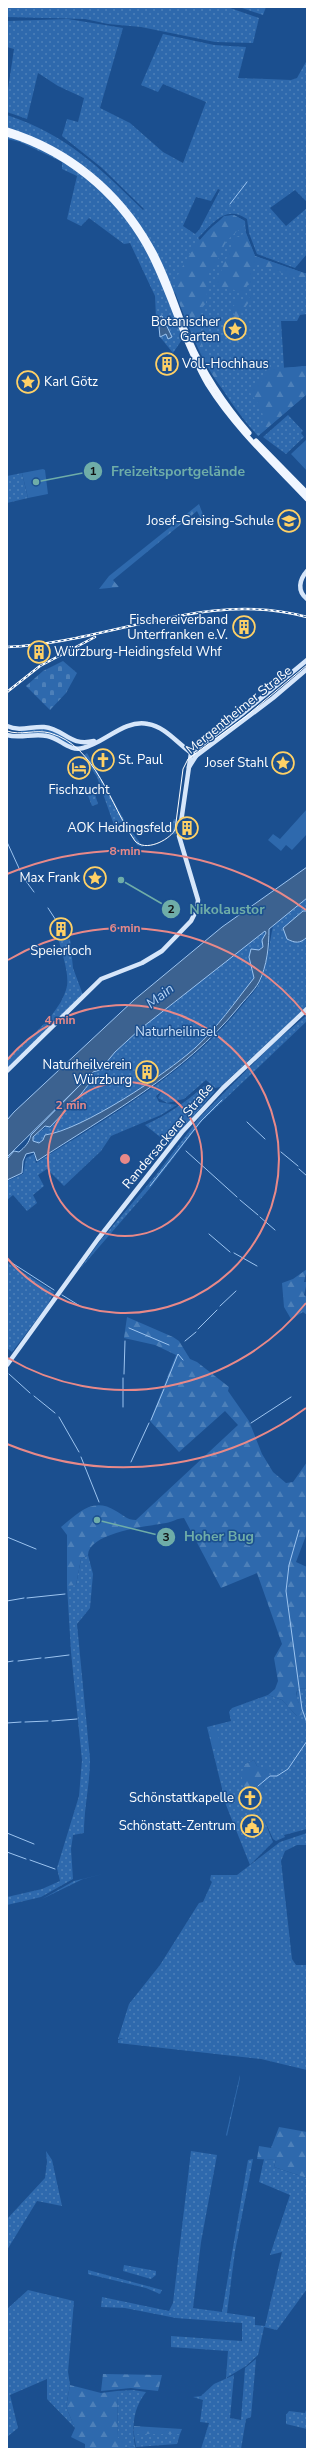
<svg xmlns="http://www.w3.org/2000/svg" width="314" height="2456" viewBox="0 0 314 2456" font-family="'Nunito Sans',sans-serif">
<defs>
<pattern id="green-dots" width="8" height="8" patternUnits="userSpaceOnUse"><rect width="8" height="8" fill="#2e69ad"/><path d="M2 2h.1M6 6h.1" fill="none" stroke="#4d80b9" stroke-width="1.8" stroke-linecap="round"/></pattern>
<pattern id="forest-firs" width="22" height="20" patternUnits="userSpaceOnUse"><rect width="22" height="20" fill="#2e69ad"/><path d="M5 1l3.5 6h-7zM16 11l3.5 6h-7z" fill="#4d80b9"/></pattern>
<pattern id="cemetery-stones" width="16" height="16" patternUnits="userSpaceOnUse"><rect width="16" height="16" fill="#2e69ad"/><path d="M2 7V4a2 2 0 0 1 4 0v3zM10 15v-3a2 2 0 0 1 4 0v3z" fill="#4d80b9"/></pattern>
</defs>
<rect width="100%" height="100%" fill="#1b4f8f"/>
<!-- green -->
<g fill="url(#green-dots)" fill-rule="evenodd">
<path d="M 7,7 L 227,7 L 259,18 L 253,43 L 215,42 L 141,27 L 108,24 L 85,19 L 7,17 Z"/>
<path d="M 239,7 L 266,7 L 263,15 Z"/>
<path d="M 68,19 L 123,28 L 100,108 L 130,123 L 163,152 L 183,163 L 206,102 L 163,84 L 158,92 L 141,85 L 163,34 L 214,45 L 246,47 L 238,78 L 291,80 L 297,78 L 307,60 L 307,202 L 295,190 L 270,208 L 286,226 L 307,208 L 307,254 L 295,268 L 257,254 L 249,233 L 247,219 C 226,204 212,224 198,238 L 200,240 L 224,216 L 234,215 L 245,221 L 246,233 L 255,256 L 307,274 L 307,314 L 300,315 L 297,321 L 281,321 L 284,368 L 307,366 L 307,394 L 258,436 C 220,394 196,345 175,292 L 168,300 L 183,338 L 173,353 L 160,337 L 166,334 L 162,316 L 156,318 L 155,296 L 130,243 L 124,244 L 89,218 L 81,226 L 67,219 L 77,176 L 62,169 L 62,162 L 20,142 L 7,139 L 7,115 C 67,135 99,167 143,210 L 144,209 L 102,168 L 62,136 L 67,119 L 78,122 L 84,98 L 58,86 L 38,73 L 27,119 L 7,112 L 7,96 L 14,49 L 7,47 L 7,21 ZM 218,189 L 220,190 L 199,230 L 195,234 L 183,226 L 196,197 L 211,201 Z"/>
<path d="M 288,415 L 303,431 L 301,433 L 304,437 L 286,454 L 263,437 Z"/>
<path d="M 22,473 L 28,498 L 7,503 L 7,476 Z"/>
<path d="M 45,729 L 55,732 L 73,743 L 71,746 L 59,739 L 21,735 L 21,731 Z"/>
<path d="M 87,753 L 127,825 L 143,847 L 137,845 L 122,822 L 114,825 L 97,777 L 83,756 Z"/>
<path d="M 94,791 L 98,804 L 92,806 L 87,793 Z"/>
<path d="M 174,819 L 177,819 L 176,834 L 171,835 L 169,831 Z"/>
<path d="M 307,898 L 307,1006 L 220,1087 L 215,1088 L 206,1080 L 184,1099 L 167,1103 L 158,1098 L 162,1091 L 156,1096 L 159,1102 L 177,1105 L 161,1115 L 111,1136 L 101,1151 L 64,1186 L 47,1169 L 38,1175 L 44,1186 L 33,1195 L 37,1203 L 27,1211 L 13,1195 L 7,1200 L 7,1181 L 23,1174 L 26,1158 L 34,1154 L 36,1163 C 108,1117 185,1075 240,1008 C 246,1000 256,991 260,982 C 268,963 269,945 273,926 Z"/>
<path d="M 265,931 L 263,947 L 249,957 L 254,978 C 235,1002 217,1028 195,1048 C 166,1075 83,1130 45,1135 L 43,1140 L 39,1143 L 33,1141 L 33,1137 L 63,1114 L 68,1103 L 82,1093 L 91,1082 L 86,1080 L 89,1075 L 100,1070 L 115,1052 L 139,1030 Z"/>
<path d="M 70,939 L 73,968 L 83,995 L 7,1068 L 7,1058 C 27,1040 61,1014 67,986 C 69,972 62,954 59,941 Z"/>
<path d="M 307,1015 L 307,1021 L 201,1122 L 151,1187 L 80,1269 L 100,1241 L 156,1175 L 199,1118 L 276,1041 Z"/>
<path d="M 204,1086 L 215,1091 L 169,1144 L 145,1125 C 167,1115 186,1102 204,1086 Z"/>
<path d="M 8,1263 L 54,1292 L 47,1306 L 12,1352 L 7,1348 Z"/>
<path d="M 88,1555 L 93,1574 L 90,1608 L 77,1624 L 90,1759 C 90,1784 84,1807 84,1833 L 73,1835 L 71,1849 L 73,1879 L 41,1897 L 7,1905 L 7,1897 L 42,1889 L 60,1881 L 57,1868 L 79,1796 L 82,1760 L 71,1652 L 67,1586 L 76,1585 L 81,1559 Z"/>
<path d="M 298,1688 L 307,1689 L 307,1829 L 284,1835 L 285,1837 L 276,1841 L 273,1839 L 254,1797 L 254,1794 L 264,1788 L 262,1782 L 263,1769 L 257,1766 L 254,1760 L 245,1764 L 244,1769 L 273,1842 L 250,1865 L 226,1805 L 207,1727 L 231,1721 L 229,1712 L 232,1708 L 268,1695 L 282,1700 L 297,1716 L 299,1703 L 296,1698 Z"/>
<path d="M 307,1833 L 307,1845 L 297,1845 L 285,1851 L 281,1861 L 292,1959 L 296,1965 L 307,1965 L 307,2070 L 261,2059 L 118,2043 L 118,2040 L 123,2038 L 118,2039 L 129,2004 L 160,1965 L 199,1903 L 203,1902 L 212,1882 L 210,1880 L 211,1875 L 237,1875 L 280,1842 Z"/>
<path d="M 103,1874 L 83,1879 L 42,1899 L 74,1881 Z"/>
<path d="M 240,2075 L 240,2078 L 227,2136 L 226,2135 Z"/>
<path d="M 46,2151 L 52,2160 L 62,2206 L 37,2201 L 7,2250 L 7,2219 L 45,2178 L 47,2162 Z"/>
<path d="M 191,2151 L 217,2155 L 201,2242 L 193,2308 L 222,2312 L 248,2160 L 253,2159 L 235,2251 L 227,2313 L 255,2317 L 255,2325 L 265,2326 L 282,2252 L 270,2255 L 290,2195 L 259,2182 L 264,2159 L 276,2160 L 274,2167 L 307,2178 L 307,2289 L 277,2330 L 264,2327 L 258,2355 L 246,2366 L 226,2378 L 228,2351 L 171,2347 L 171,2336 L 242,2341 L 242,2323 L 176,2318 L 125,2308 L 101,2307 L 102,2297 L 169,2311 L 173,2303 Z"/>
<path d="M 124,2265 L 156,2271 L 156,2275 L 151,2279 L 123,2271 Z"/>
<path d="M 88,2270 L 162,2290 L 160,2294 L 146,2288 L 88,2274 Z"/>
<path d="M 28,2290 L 74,2301 L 68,2372 L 70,2385 L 66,2407 L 75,2428 L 47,2399 L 47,2379 L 10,2395 L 18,2428 L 7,2437 L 7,2309 Z"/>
<path d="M 256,2359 L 251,2417 L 246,2419 L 241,2449 L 201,2449 L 209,2423 L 200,2422 L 203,2400 L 193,2397 L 201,2396 L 214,2384 L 234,2375 L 230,2418 L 241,2420 L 245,2368 Z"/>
<path d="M 133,2390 L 146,2392 C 133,2409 132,2425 135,2446 L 124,2448 L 118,2438 L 117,2391 Z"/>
<path d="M 307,2407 L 307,2429 L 286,2424 L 286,2415 L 289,2411 L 305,2413 Z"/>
<path d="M 134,2434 L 180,2434 L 177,2444 L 136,2447 Z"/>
</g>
<!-- forest -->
<g fill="url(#forest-firs)">
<path d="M 234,215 L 243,220 L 245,226 C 236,232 227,238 223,248 C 219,257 217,265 209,272 L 206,303 L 195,317 L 203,347 L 229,396 C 204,371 188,325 175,292 C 175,288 175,283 176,280 C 184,260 212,216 234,215 Z"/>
<path d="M 246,233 L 255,256 L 307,274 L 307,282 L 257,264 L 252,266 L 251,283 L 244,288 L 246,295 L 227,287 L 217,287 L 214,280 L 219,275 L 223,276 L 221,269 C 224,266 233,243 234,238 Z"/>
<path d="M 253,296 L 236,321 L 229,321 L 235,315 L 230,309 L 237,303 L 237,298 L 242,300 Z"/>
<path d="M 307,366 L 307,394 L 258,436 C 268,413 262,409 248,390 L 263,380 L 267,369 Z"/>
<path d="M 199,504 L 205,520 L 202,521 L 197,511 L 113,580 L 119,587 L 99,589 L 109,576 Z"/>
<path d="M 307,1269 L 304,1282 L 307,1282 L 304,1295 L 307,1297 L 307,1315 L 303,1312 L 291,1319 L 284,1307 L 282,1283 L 293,1279 Z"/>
<path d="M 127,1317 L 173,1337 L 179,1341 L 190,1359 L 197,1362 L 229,1387 L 228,1391 L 249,1421 L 262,1454 L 273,1472 L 286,1483 L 293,1482 L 307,1462 L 307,1533 L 296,1562 L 307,1567 L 307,1689 L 298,1688 C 294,1697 298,1702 304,1709 L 302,1715 L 297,1716 L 282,1700 L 268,1695 L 275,1689 L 278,1681 L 274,1658 L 282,1644 L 257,1573 L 221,1588 L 184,1518 C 177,1518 173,1522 166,1523 C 150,1526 89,1532 88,1555 L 81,1559 L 76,1585 L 67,1586 L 67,1535 L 61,1527 C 78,1513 93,1496 116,1511 C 123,1515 127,1520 136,1520 L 238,1425 L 225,1411 L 179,1452 L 150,1421 L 176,1355 L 155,1345 L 124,1338 Z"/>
<path d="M 254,1760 L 257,1766 L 267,1769 L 269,1774 L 262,1782 L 264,1788 L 263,1794 L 259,1796 L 242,1785 L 242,1772 L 245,1764 Z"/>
<path d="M 279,2127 L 307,2132 L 307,2178 L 274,2167 L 276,2160 L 257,2159 L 259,2146 L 271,2148 Z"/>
<path d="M 103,2374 L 162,2375 L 158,2391 L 131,2388 L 101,2391 Z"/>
<path d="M 70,2385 L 101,2393 L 117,2391 L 118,2438 L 123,2437 L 124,2448 L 135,2446 L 136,2449 L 85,2449 L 85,2444 L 71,2437 L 75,2428 L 66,2407 Z"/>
<path d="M 134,2426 L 182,2429 L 180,2434 L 134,2434 Z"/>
</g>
<!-- cemetery -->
<path fill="url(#cemetery-stones)" d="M 63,661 L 77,673 L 66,693 L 50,710 L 26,686 L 43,671 Z"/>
<!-- pitch -->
<g fill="#2e69ad">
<path d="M 307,439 L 307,471 L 291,454 Z"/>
<path d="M 43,469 L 45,470 L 48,494 L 28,498 L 22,473 Z"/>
<path d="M 307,809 L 307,834 L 292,850 L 286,845 L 281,851 L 268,840 L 273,834 L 280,839 Z"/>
<path d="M 216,1727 L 221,1747 L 214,1749 L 209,1728 Z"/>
</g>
<!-- water -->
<g fill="#3c6290" stroke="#9cc4f0" fill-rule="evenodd">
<path d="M 162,316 L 172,337 L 168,339 L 166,334 L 160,337 L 158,317 Z"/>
<path d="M 307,867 L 307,898 L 269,929 C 269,946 267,966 259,982 C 254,991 244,1000 238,1008 C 184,1074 107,1115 37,1161 L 34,1152 L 26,1154 L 23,1161 L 22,1173 L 7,1180 L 7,1159 L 14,1151 L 19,1152 C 25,1147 29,1143 31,1135 L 82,1083 L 7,1157 L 7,1120 L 14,1112 L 134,1000 L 222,927 ZM 265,931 L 266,933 L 262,940 L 263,947 L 259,950 L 251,949 L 249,957 L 254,978 C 235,1002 217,1028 195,1048 C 166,1074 82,1130 45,1135 L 43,1140 L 39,1143 L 33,1141 L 33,1137 L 45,1126 L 50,1127 L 70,1106 L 69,1103 C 81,1098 82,1091 91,1082 L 91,1079 L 86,1080 L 93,1072 L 100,1070 L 115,1052 L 139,1030 Z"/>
<path d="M 303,911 L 307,911 L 307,937 C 300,944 295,943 287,939 L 283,928 Z"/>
</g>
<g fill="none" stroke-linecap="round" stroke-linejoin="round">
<!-- stream -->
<g stroke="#9cc4f0" stroke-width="1">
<path d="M 230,204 L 247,182"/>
<path d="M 7,842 L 23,877 L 34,892"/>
<path d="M 48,908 L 63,931"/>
<path d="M 247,1122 L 265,1139"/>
<path d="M 186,1151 L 237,1197"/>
<path d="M 281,1152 L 298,1166"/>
<path d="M 299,1169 L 307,1176"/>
<path d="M 150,1186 L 201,1121 L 222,1100"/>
<path d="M 240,1200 L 258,1215"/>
<path d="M 260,1217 L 275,1230"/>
<path d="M 209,1234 L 230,1252"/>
<path d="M 234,1253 L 257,1266"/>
<path d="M 9,1261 L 54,1290"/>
<path d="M 62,1295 L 80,1306"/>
<path d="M 220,1306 L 236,1291"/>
<path d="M 129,1328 L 169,1345"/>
<path d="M 198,1329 L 217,1310"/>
<path d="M 185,1341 L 196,1332"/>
<path d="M 9,1374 L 30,1393"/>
<path d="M 124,1374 L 125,1341"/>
<path d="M 165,1386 L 178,1354 L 183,1360"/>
<path d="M 34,1396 L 55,1413"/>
<path d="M 123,1407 L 123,1378"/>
<path d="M 59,1417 L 79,1452"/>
<path d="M 151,1420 L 164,1389"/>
<path d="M 251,1423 L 291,1397"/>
<path d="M 81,1457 L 99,1502"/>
<path d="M 131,1462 L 149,1423"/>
<path d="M 299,1530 L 289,1565 L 286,1591 L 302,1709 L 307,1723"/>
<path d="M 7,1537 L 36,1549"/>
<path d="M 27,1598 L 65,1594"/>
<path d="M 7,1601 L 24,1598"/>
<path d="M 45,1658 L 69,1655"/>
<path d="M 18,1661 L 41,1658"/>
<path d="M 7,1662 L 13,1661"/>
<path d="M 52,1721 L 77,1719"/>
<path d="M 25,1722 L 48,1721"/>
<path d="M 7,1723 L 21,1722"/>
<path d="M 258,1786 L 270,1776 L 277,1776 L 288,1769 L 307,1741"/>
<path d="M 7,1833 L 34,1844"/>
<path d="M 7,1852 L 26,1859"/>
<path d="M 30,1860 L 55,1869"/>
</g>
<!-- secondary -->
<g stroke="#d6e6fa" stroke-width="4.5">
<path d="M 307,571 C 299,580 297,591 307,599"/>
<path d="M 7,726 C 20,732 32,726 44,727 C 65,729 69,747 94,741"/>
<path d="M 7,735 C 20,739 33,733 47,736 C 60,738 69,752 83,748 C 105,743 124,719 148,724 C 167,727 180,747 196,756"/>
<path d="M 189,767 L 196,756 L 273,698 L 307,669"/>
<path d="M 7,1071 L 101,979 L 142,963 L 162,951 L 191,921 L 197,909 L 198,900 L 179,836 L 191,753 L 242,714 L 307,660"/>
<path d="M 7,1365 L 98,1239 L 182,1132 L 223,1088 L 307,1009"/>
</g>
<!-- primary -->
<g stroke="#f0f6ff" stroke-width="5">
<path d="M 7,130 C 69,149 120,191 151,247 C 168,276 176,309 189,339 C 204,374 225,405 249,433"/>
<path d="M 7,134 C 73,154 128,203 156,266 C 174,305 186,347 208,385 C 235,428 272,462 307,499"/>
<path d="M 256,441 L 307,493"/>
</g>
<!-- tram -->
<path stroke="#fff" stroke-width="1" d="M 7,731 C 21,736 35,729 50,733 C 96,746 110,805 135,841 C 145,852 168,841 175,830 L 183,769 L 188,759 L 245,717 L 307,665"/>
<!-- rail casing -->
<g stroke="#fff" stroke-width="2.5">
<g id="rail">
<path d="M 7,647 C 109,643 204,589 307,617"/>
<path d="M 7,692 L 40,666 L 95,637"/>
</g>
</g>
<!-- rail -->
<use href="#rail" stroke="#1b4f8f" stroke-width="1" stroke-dasharray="3" stroke-linecap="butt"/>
</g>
<!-- distance rings -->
<g fill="none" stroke="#e88989" stroke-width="2">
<circle cx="125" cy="1159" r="77"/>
<path d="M7 1060A154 154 0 1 1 7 1258"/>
<path d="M306 1303A231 231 0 0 1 8 1358M8 960A231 231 0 0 1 306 1015"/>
<path d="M306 1408A308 308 0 0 1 7 1444M7 874A308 308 0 0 1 306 910"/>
</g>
<!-- icons -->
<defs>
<g id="sight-ring" transform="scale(1.15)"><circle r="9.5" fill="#1b4f8f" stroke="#ffd166" stroke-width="1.5"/><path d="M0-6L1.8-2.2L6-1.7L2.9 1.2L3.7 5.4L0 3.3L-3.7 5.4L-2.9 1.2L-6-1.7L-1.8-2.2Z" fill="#ffd166"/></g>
<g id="building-ring" transform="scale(1.15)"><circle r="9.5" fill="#1b4f8f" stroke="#ffd166" stroke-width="1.5"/><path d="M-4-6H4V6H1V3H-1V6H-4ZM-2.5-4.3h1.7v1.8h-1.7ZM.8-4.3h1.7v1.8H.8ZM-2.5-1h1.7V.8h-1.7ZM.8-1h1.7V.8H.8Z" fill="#ffd166"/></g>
<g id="school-ring" transform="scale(1.15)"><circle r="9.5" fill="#1b4f8f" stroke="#ffd166" stroke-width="1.5"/><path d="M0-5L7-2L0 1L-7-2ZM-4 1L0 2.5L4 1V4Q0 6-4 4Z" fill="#ffd166"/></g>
<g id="church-ring" transform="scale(1.15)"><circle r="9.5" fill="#1b4f8f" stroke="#ffd166" stroke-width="1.5"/><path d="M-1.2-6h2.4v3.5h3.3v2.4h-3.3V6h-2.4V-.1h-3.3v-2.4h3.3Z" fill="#ffd166"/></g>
<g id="hotel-ring" transform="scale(1.15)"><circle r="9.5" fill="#1b4f8f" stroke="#ffd166" stroke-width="1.5"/><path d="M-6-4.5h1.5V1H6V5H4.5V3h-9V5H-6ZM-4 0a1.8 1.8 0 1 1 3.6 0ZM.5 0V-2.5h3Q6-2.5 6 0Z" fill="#ffd166"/></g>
<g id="civic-ring" transform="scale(1.15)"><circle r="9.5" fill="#1b4f8f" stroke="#ffd166" stroke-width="1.5"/><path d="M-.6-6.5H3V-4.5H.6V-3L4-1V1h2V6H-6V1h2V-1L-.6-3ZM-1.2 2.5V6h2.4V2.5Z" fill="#ffd166"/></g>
</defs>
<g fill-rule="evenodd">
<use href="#sight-ring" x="235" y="329"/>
<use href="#building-ring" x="167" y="364"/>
<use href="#sight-ring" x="28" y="382"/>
<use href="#school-ring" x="289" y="521"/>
<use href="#building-ring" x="244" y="627"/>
<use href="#building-ring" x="39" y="652"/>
<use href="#church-ring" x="103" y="760"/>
<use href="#sight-ring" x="283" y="763"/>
<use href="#hotel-ring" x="79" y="768"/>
<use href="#building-ring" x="187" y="828"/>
<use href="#sight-ring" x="95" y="878"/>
<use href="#building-ring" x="61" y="929"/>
<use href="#building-ring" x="147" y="1072"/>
<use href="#church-ring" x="250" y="1798"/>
<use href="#civic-ring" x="252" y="1826"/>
</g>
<g text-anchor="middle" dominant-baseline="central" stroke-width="3" stroke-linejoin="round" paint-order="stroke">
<!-- poi labels -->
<g font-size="13" fill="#fff" stroke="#1b4f8f" text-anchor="end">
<text x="220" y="322">Botanischer<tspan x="220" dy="15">Garten</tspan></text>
<text x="182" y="364" text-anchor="start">Voll-Hochhaus</text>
<text x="44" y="382" text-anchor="start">Karl Götz</text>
<text x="274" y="521">Josef-Greising-Schule</text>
<text x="228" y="620">Fischereiverband<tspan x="228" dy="15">Unterfranken e.V.</tspan></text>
<text x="54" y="652" text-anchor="start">Würzburg-Heidingsfeld Whf</text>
<text x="118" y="760" text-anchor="start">St. Paul</text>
<text x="268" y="763">Josef Stahl</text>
<text x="79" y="790" text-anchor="middle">Fischzucht</text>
<text x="172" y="828">AOK Heidingsfeld</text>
<text x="80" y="878">Max Frank</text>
<text x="61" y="951" text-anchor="middle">Speierloch</text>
<text x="132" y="1065">Naturheilverein<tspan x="132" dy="15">Würzburg</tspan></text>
<text x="234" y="1798">Schönstattkapelle</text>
<text x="236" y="1826">Schönstatt-Zentrum</text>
</g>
<!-- street labels -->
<g font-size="13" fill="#fff" stroke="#1b4f8f">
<text transform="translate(239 710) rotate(-39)">Mergentheimer Straße</text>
<text transform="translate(168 1136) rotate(-50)">Randersackerer Straße</text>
</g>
<!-- park labels -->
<g font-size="13" fill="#cfe3fa" stroke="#1b4f8f">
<text x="176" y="1032">Naturheilinsel</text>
</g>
<!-- water labels -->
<g font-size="14" font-style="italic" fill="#b5d3f5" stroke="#1b4f8f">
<text transform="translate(160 996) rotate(-38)">Main</text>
</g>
</g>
<circle cx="125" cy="1159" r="6" fill="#e88989" stroke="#1b4f8f" stroke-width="2"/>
<g font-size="12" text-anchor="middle" font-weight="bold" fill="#e88989" stroke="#1b4f8f" stroke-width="3" stroke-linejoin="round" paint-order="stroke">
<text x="125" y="855">8 min</text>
<text x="125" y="932">6 min</text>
<text x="60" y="1024">4 min</text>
<text x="71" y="1109">2 min</text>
</g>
<!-- callouts -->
<path fill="none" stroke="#6fada8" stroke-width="1.5" d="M36 482L93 471M121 880L171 909M97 1520L166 1537"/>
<g fill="#6fada8" stroke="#1b4f8f" stroke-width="1.5">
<circle cx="36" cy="482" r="4"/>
<circle cx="121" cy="880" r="4"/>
<circle cx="97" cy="1520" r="4"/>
<circle cx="93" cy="471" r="10"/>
<circle cx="171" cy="909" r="10"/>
<circle cx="166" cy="1537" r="10"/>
</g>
<g font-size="12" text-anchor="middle" font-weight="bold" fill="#111">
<text x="93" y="475">1</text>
<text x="171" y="913">2</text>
<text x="166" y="1541">3</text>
</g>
<g font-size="14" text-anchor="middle" font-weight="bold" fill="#6fada8" stroke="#1b4f8f" stroke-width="3" stroke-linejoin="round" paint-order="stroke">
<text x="178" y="476">Freizeitsportgelände</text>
<text x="227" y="914">Nikolaustor</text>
<text x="219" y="1541">Hoher Bug</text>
</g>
<!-- border -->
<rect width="314" height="2456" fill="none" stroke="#ffffff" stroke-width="16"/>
</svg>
